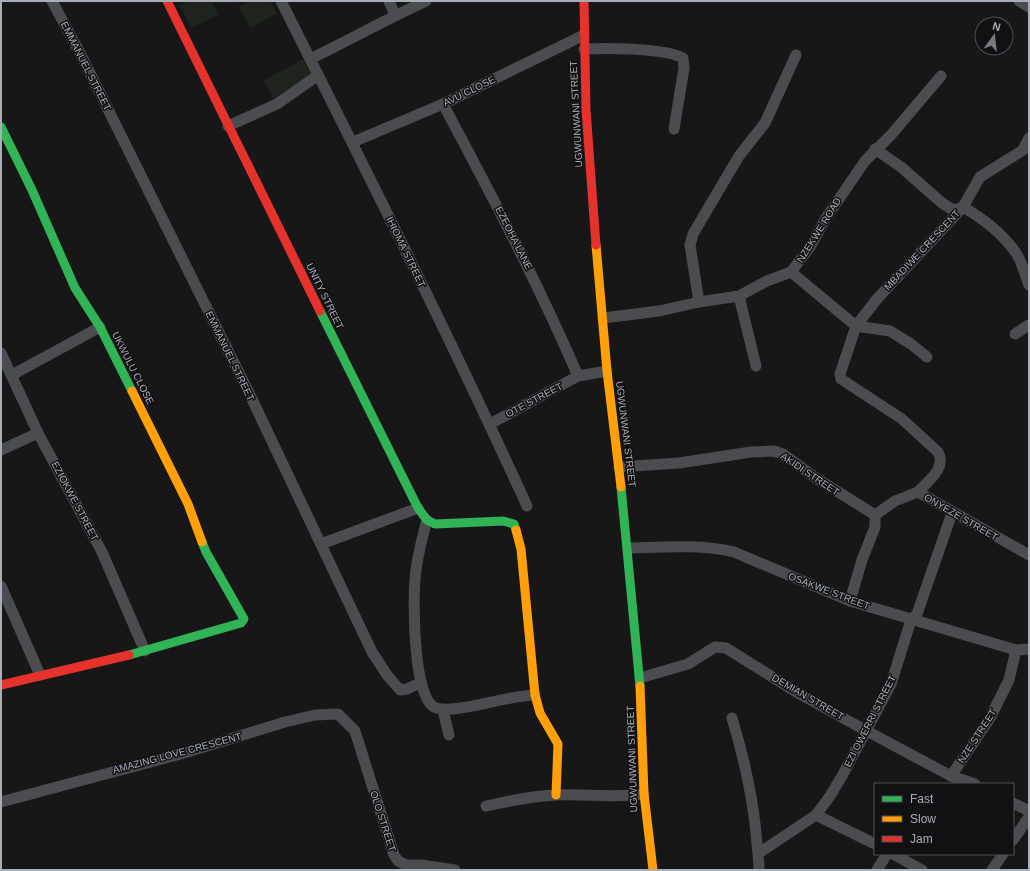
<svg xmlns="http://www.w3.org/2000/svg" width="1030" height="871" viewBox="0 0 1030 871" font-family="Helvetica,sans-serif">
<rect width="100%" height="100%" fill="#171717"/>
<!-- green -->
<g fill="#1d241d">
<path d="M 189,1 L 211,1 L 218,15 L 191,28 L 180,6 Z"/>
<path d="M 251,1 L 270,1 L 277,14 L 250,28 L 239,7 Z"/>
<path d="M 303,59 L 315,82 L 275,102 L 264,80 Z"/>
</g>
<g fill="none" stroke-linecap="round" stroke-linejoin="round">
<!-- street -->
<g stroke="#4b4c50" stroke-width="11">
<path d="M 52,1 L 82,57 L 251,397 L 372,652 L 387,675 L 400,690 L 407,689 L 420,683"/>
<path d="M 281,1 C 365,168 449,335 527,506"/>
<path d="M 389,1 L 395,15"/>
<path d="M 1019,1 L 1029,7"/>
<path d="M 584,49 C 607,48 664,48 683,58 L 684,68 L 674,129"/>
<path d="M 310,59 C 349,40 387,19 426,1"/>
<path d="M 443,104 C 491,194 538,283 578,376"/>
<path d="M 228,126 L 277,104 L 317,76"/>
<path d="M 1029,138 L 1023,150 L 980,177 L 963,207 L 877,299 L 856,326 L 840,374 L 841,379 L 902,419 L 938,452 C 947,468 928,481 918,492 L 1029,555"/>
<path d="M 353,142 L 443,104 L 584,35"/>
<path d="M 875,149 L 901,167 L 942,203 L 953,210 L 963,207 C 982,218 1003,234 1016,253 C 1022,262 1025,275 1029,285"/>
<path d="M 791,272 L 856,326 L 890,331 L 911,344 L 927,357"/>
<path d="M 739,296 L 756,366"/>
<path d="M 699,302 L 690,245 L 693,234 L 739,156 L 765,123 L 796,55"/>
<path d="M 603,318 L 659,311 L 699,302 L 739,296 L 767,281 L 791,272 L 810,247 L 826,218 L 865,161 L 891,135 L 941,76"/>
<path d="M 1015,334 L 1029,325"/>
<path d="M 1,353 L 38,433 L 102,552 L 145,651"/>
<path d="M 12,375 L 100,327"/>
<path d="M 490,424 L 578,376 L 607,371"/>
<path d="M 1,450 L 38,433"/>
<path d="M 619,467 L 679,463 L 751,452 L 774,451 L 783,454 L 816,478 L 875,515 L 895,501 L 918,492"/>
<path d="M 427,520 C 422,539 416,560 415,580 C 413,602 413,701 436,708 C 457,714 509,695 535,695"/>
<path d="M 321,544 L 418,508"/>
<path d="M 628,548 C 664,547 700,544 734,552 L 850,601 L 1016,650 L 1029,649"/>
<path d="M 1,586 L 40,675"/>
<path d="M 850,601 L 862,560 L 875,527 L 875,515"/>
<path d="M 640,678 L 688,664 L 715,647 L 726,648 L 798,693 L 865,730 L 951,776 L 975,784"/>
<path d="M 443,710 L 449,735"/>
<path d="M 732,718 C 744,758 752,792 756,833 C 757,846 759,857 759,870"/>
<path d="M 951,776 L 990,718 L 1009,680 L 1016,650"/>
<path d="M 1,802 L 184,753 L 285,722 L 315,715 L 338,714 L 355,731 L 394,855 L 398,861 L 406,865 L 421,865 L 455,870"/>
<path d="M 1013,803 L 1029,811"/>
<path d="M 486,806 C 509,801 532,796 556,795 C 586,794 614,798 644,794"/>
<path d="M 816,815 L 875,844"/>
<path d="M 1013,840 L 1029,817"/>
<path d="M 759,853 L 816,815 L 830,796 L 842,776 L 891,684 L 911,620 L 917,614 L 952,513"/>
<path d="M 893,854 L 922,870"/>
<path d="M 877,870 L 887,854"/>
<path d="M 992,870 L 1003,854"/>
</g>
<!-- fast -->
<g stroke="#30b455" stroke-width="9">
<path d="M 1,127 L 32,190 L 75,288 L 100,327 L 132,391"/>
<path d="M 320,311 L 418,508 L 427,520 L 435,524 L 503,521 L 514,524 L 516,530"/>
<path d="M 621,487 L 640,686"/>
<path d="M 129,655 L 241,623 L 244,619 L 206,552 L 202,542"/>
</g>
<!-- slow -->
<g stroke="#ff9f0a" stroke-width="9">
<path d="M 596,245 L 607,371 L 621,487"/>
<path d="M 132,391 L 188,504 L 202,542"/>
<path d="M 516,530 L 521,549 L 535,695 L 540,713 L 558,744 L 556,795"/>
<path d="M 640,686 L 644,794 L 653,870"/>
</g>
<!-- jam -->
<g stroke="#e5322d" stroke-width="9">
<path d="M 167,1 L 320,311"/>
<path d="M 584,1 L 586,110 L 596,245"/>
<path d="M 1,685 L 129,655"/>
</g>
</g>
<g text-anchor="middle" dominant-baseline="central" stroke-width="3" stroke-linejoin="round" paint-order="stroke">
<!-- street labels -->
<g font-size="10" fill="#a8aeb8" stroke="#111113">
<text transform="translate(86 66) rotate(63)">EMMANUEL STREET</text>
<text transform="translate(469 91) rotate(-26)">AVU CLOSE</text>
<text transform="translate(576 114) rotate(-93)">UGWUNWANI STREET</text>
<text transform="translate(819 230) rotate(-58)">NZEKWE ROAD</text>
<text transform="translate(514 238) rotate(63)">EZEOHA LANE</text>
<text transform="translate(922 250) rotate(-47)">MBADIWE CRESCENT</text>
<text transform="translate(406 252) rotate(64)">IHIOMA STREET</text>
<text transform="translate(325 296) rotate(64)">UNITY STREET</text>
<text transform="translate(230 356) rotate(64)">EMMANUEL STREET</text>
<text transform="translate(133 368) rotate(63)">UKWULU CLOSE</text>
<text transform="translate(534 400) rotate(-28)">OTE STREET</text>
<text transform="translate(626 434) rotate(83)">UGWUNWANI STREET</text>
<text transform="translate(810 474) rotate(34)">AKIDI STREET</text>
<text transform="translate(75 501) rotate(62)">EZIOKWE STREET</text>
<text transform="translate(961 517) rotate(30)">ONYEZE STREET</text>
<text transform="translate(829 591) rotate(21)">OSAKWE STREET</text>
<text transform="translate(808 697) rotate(30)">DEMIAN STREET</text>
<text transform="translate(870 721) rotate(-63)">EZI OWERRI STREET</text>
<text transform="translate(977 736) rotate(-57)">NZE STREET</text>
<text transform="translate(177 753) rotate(-15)">AMAZING LOVE CRESCENT</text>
<text transform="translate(632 759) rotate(-92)">UGWUNWANI STREET</text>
<text transform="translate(383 821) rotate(72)">OLO STREET</text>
</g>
</g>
<!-- border -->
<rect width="1030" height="871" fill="none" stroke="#a8aeb8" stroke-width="4"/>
<!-- legend -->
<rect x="874" y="783" width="140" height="72" fill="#111113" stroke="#4d5055"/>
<rect x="882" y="796" width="20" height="6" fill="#30b455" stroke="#4d5055"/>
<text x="910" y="803" font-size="12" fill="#a8aeb8">Fast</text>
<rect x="882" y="816" width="20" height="6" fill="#ff9f0a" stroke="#4d5055"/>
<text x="910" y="823" font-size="12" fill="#a8aeb8">Slow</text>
<rect x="882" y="836" width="20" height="6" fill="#e5322d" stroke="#4d5055"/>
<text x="910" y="843" font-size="12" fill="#a8aeb8">Jam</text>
<!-- north arrow -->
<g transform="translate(994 36) rotate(15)"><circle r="19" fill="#111113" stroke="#4d5055"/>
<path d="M0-3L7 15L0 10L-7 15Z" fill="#757980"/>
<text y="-6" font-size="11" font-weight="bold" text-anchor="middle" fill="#a8aeb8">N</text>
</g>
</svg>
